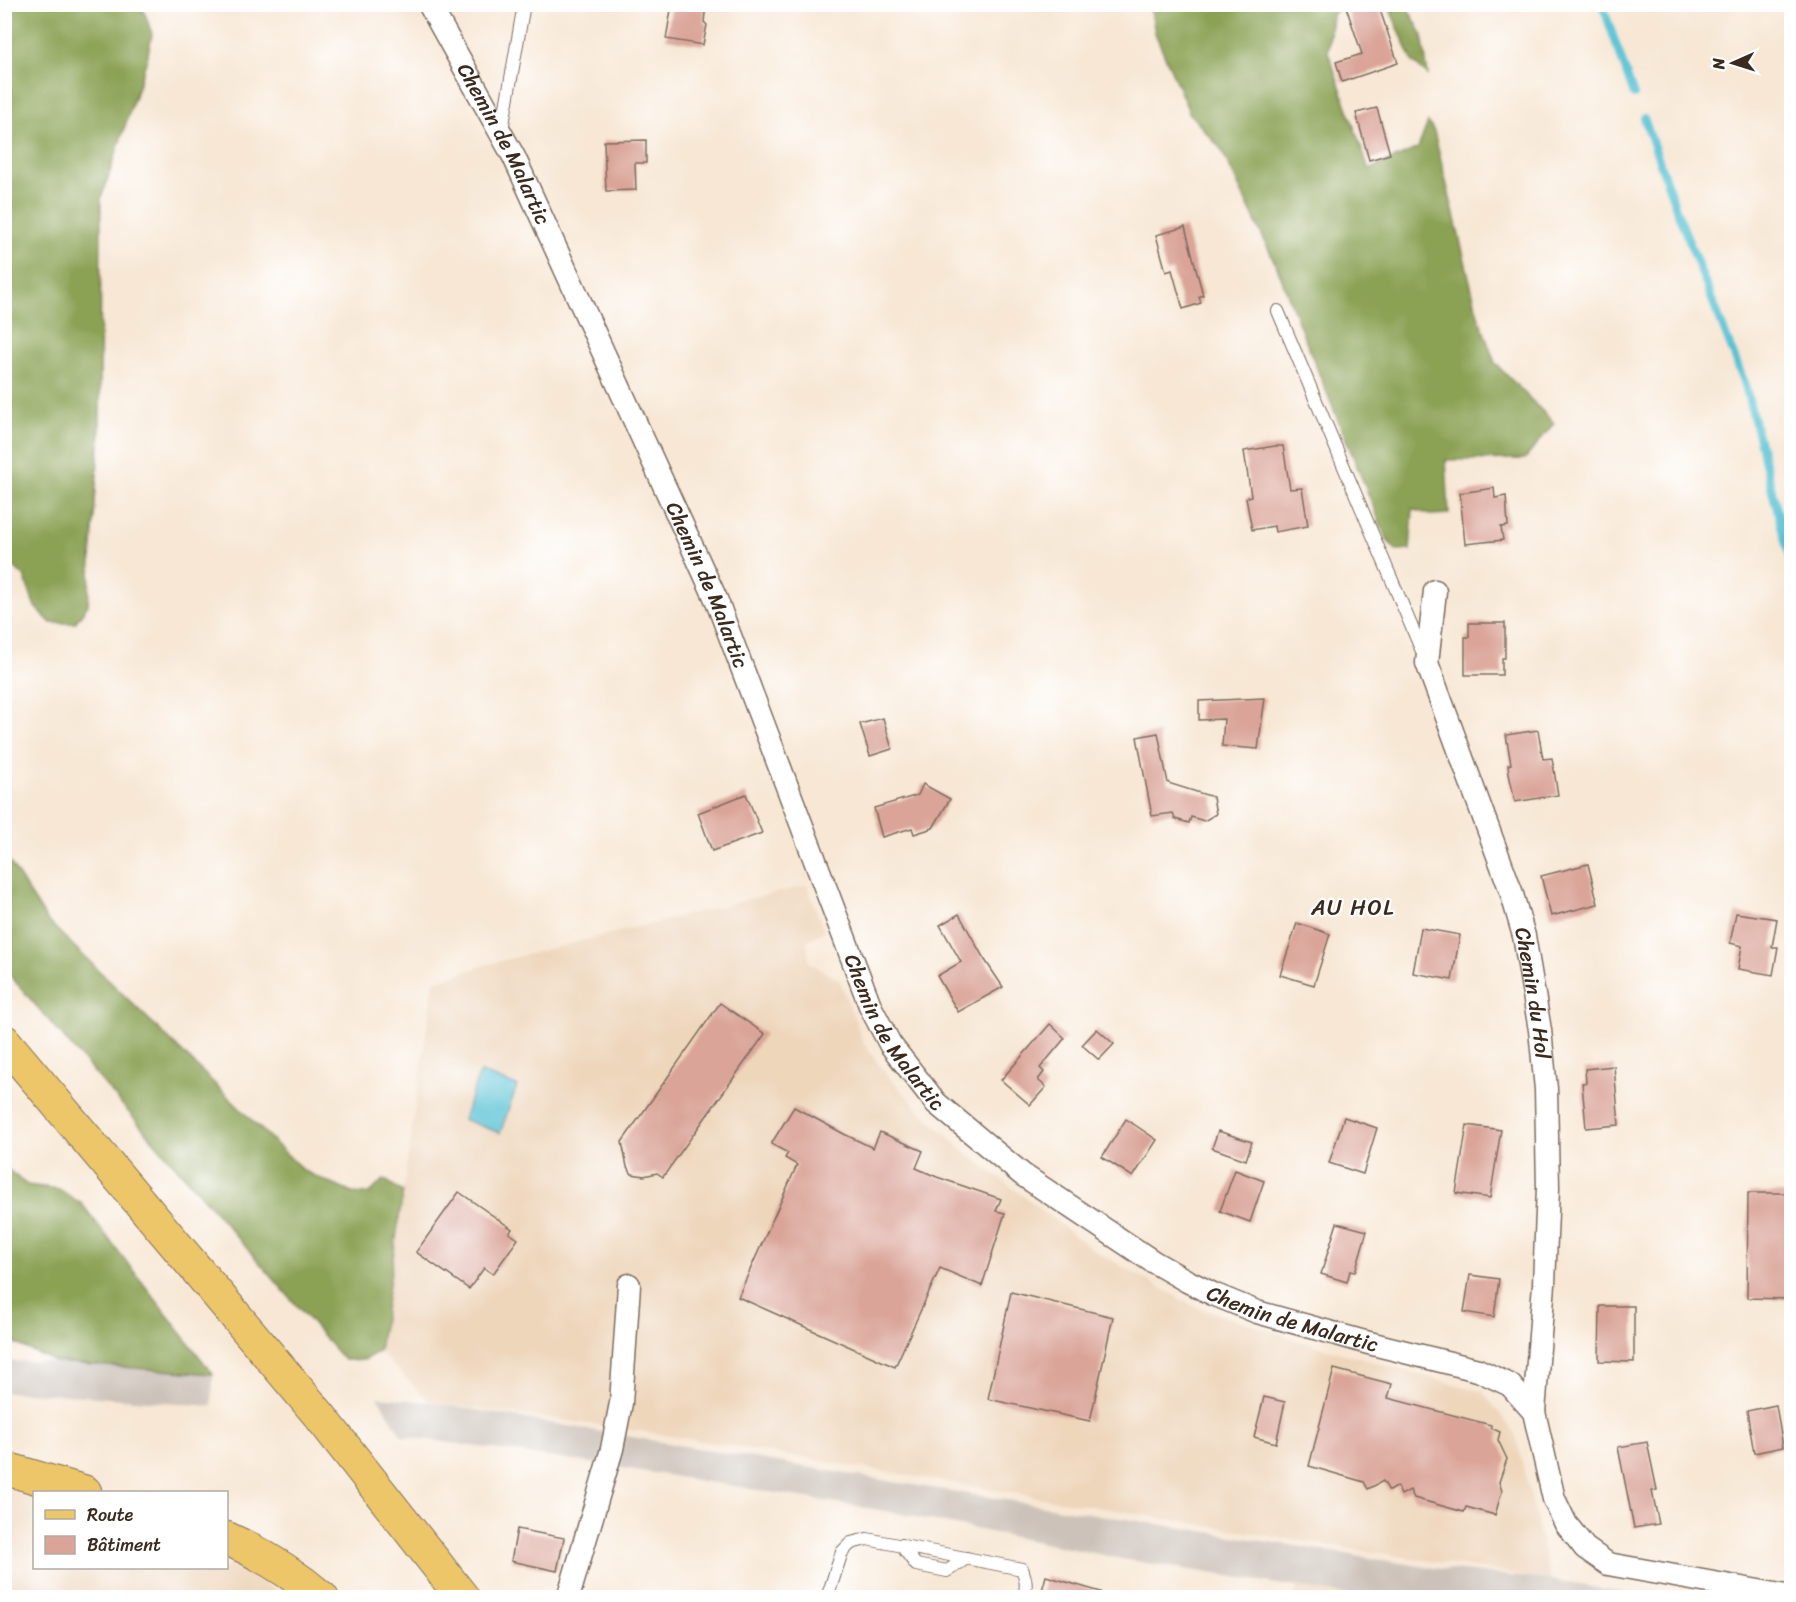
<svg xmlns="http://www.w3.org/2000/svg" width="1796" height="1602" viewBox="0 0 1796 1602" font-family="Sriracha,sans-serif">
<rect width="100%" height="100%" fill="#fff"/>
<filter id="ink" filterUnits="userSpaceOnUse"><feTurbulence type="fractalNoise" baseFrequency=".0167" numOctaves="2"/><feDisplacementMap in="SourceGraphic" scale="12" xChannelSelector="R" yChannelSelector="G"/><feConvolveMatrix kernelMatrix="1 2 1 2 8 2 1 2 1" color-interpolation-filters="sRGB"/></filter>
<filter id="wash" filterUnits="userSpaceOnUse"><feTurbulence type="fractalNoise" baseFrequency=".008" numOctaves="4" result="noise"/><feDisplacementMap in="SourceGraphic" scale="24" xChannelSelector="R" yChannelSelector="G"/><feGaussianBlur stdDeviation="1.35" result="paint"/><feColorMatrix in="noise" values="0 0 0 0 0 0 0 0 0 0 0 0 0 0 0 0 0 1.4 0 .05"/><feComposite in="paint" operator="in"/></filter>
<g filter="url(#wash)">
<rect width="100%" height="100%" fill="#f7e7d4"/>
<!-- built -->
<g fill="#eed6bb">
<path d="M 807,885 L 824,931 L 807,941 L 809,962 L 840,981 L 864,1044 L 887,1075 L 922,1113 L 963,1150 L 1095,1251 L 1191,1305 L 1323,1348 L 1483,1392 L 1515,1433 L 1551,1580 L 1282,1538 L 647,1432 L 429,1402 L 379,1351 L 434,981 L 489,964 Z"/>
<path d="M 5,1488 L 34,1497 L 34,1568 L 226,1568 L 227,1562 L 265,1584 L 285,1597 L 5,1597 Z"/>
<path d="M 1297,1587 L 1360,1597 L 1294,1598 Z"/>
</g>
<!-- industrial -->
<g fill="#ccc2b9">
<path d="M 5,1361 L 56,1362 L 213,1374 L 212,1406 L 71,1395 L 5,1392 Z"/>
<path d="M 378,1397 L 429,1402 L 893,1482 L 1433,1568 L 1551,1580 L 1650,1597 L 1360,1597 L 1122,1559 L 886,1511 L 598,1464 L 402,1436 Z"/>
</g>
<!-- forest -->
<g fill="#8ba254" stroke="#636639" stroke-width="1.5">
<path d="M 5,4 L 142,5 L 152,34 L 147,59 L 101,199 L 100,431 L 88,605 L 75,623 L 51,623 L 35,607 L 24,576 L 5,559 Z"/>
<path d="M 1150,5 L 1345,5 L 1332,15 L 1328,52 L 1369,170 L 1418,148 L 1428,122 L 1434,131 L 1478,315 L 1495,363 L 1554,423 L 1525,459 L 1446,460 L 1449,514 L 1430,515 L 1413,509 L 1410,550 L 1397,551 L 1387,540 L 1298,322 L 1278,269 L 1221,149 L 1190,114 L 1155,33 Z"/>
<path d="M 1388,5 L 1406,5 L 1422,34 L 1428,75 L 1413,62 Z"/>
<path d="M 4,853 L 47,920 L 304,1171 L 352,1193 L 369,1194 L 384,1179 L 403,1192 L 379,1351 L 364,1360 L 344,1360 L 5,970 Z"/>
<path d="M 5,1167 L 27,1185 L 59,1189 L 82,1204 L 213,1374 L 56,1362 L 5,1339 Z"/>
</g>
<!-- water -->
<path fill="#58c2d4" stroke="#4a7679" stroke-width="1.5" d="M 480,1072 L 517,1086 L 500,1133 L 463,1119 Z"/>
<g fill="none" stroke-linecap="round" stroke-linejoin="round">
<!-- stream -->
<g stroke="#58c2d4" stroke-width="8">
<path d="M 1602,4 L 1634,95"/>
<path d="M 1644,118 L 1677,211 L 1744,381 L 1792,568"/>
</g>
</g>
<g id="blocks">
<!-- building -->
<g fill="#daa498">
<path d="M 672,4 L 706,4 L 704,22 L 707,25 L 703,45 L 666,39 Z"/>
<path d="M 1345,4 L 1378,4 L 1398,63 L 1342,82 L 1336,62 L 1362,54 Z"/>
<path d="M 1377,108 L 1390,154 L 1369,160 L 1356,113 Z"/>
<path d="M 646,140 L 646,163 L 635,163 L 636,190 L 606,191 L 604,141 Z"/>
<path d="M 1185,227 L 1203,295 L 1199,297 L 1201,303 L 1183,309 L 1172,270 L 1166,272 L 1156,235 Z"/>
<path d="M 1275,446 L 1283,446 L 1290,489 L 1302,488 L 1308,526 L 1275,532 L 1274,526 L 1252,530 L 1246,498 L 1251,496 L 1244,451 Z"/>
<path d="M 1494,488 L 1495,498 L 1506,496 L 1508,526 L 1501,527 L 1503,540 L 1465,544 L 1460,493 Z"/>
<path d="M 1469,623 L 1505,623 L 1505,658 L 1502,658 L 1502,675 L 1465,675 L 1465,637 L 1469,637 Z"/>
<path d="M 1265,698 L 1258,749 L 1222,746 L 1224,719 L 1199,720 L 1199,701 Z"/>
<path d="M 883,718 L 892,749 L 870,756 L 860,724 Z"/>
<path d="M 1538,730 L 1543,759 L 1552,758 L 1558,795 L 1515,802 L 1509,774 L 1508,765 L 1511,764 L 1506,735 Z"/>
<path d="M 1158,733 L 1168,783 L 1213,797 L 1216,814 L 1204,821 L 1191,817 L 1189,823 L 1175,819 L 1173,813 L 1152,816 L 1137,737 Z"/>
<path d="M 923,784 L 950,799 L 933,828 L 914,834 L 912,828 L 882,837 L 874,808 L 918,795 Z"/>
<path d="M 746,794 L 762,833 L 712,851 L 698,813 Z"/>
<path d="M 1588,864 L 1598,904 L 1551,916 L 1541,876 Z"/>
<path d="M 1736,913 L 1777,919 L 1772,947 L 1778,947 L 1773,975 L 1738,969 L 1742,946 L 1730,943 Z"/>
<path d="M 959,914 L 983,957 L 1003,987 L 958,1012 L 937,976 L 961,962 L 940,925 Z"/>
<path d="M 1297,923 L 1330,934 L 1314,985 L 1280,975 Z"/>
<path d="M 1421,928 L 1460,935 L 1452,980 L 1413,973 Z"/>
<path d="M 720,1003 L 765,1034 L 663,1177 L 657,1173 L 644,1176 L 632,1174 L 627,1167 L 622,1142 Z"/>
<path d="M 1050,1024 L 1065,1038 L 1040,1068 L 1044,1072 L 1038,1080 L 1046,1087 L 1030,1105 L 1001,1080 Z"/>
<path d="M 1097,1029 L 1114,1044 L 1099,1060 L 1082,1045 Z"/>
<path d="M 1614,1066 L 1619,1125 L 1586,1128 L 1582,1083 L 1586,1083 L 1585,1069 Z"/>
<path d="M 794,1107 L 844,1134 L 873,1148 L 880,1132 L 923,1151 L 916,1168 L 937,1177 L 1001,1199 L 996,1211 L 1005,1213 L 982,1286 L 940,1268 L 895,1367 L 738,1297 L 797,1165 L 785,1158 L 788,1153 L 771,1144 Z"/>
<path d="M 1344,1117 L 1377,1128 L 1363,1174 L 1329,1163 Z"/>
<path d="M 1126,1119 L 1157,1140 L 1133,1177 L 1102,1157 Z"/>
<path d="M 1467,1125 L 1501,1130 L 1490,1198 L 1456,1193 Z"/>
<path d="M 1218,1131 L 1252,1142 L 1246,1160 L 1212,1148 Z"/>
<path d="M 1235,1170 L 1264,1181 L 1250,1222 L 1220,1211 Z"/>
<path d="M 459,1192 L 512,1229 L 509,1233 L 518,1239 L 493,1274 L 484,1268 L 469,1289 L 416,1252 Z"/>
<path d="M 1748,1193 L 1791,1193 L 1791,1299 L 1747,1298 Z"/>
<path d="M 1337,1223 L 1367,1231 L 1355,1272 L 1350,1271 L 1347,1282 L 1321,1274 Z"/>
<path d="M 1470,1275 L 1499,1279 L 1494,1317 L 1464,1312 Z"/>
<path d="M 1011,1292 L 1113,1317 L 1090,1421 L 988,1399 Z"/>
<path d="M 1600,1306 L 1634,1306 L 1634,1362 L 1599,1361 Z"/>
<path d="M 1334,1369 L 1392,1384 L 1388,1398 L 1491,1425 L 1491,1428 L 1500,1432 L 1498,1440 L 1507,1459 L 1499,1482 L 1502,1491 L 1495,1515 L 1466,1507 L 1464,1512 L 1414,1498 L 1410,1490 L 1401,1495 L 1397,1486 L 1389,1491 L 1383,1481 L 1368,1489 L 1364,1482 L 1309,1466 Z"/>
<path d="M 1264,1397 L 1285,1402 L 1276,1443 L 1254,1437 Z"/>
<path d="M 1776,1405 L 1783,1447 L 1754,1453 L 1747,1411 Z"/>
<path d="M 1647,1442 L 1657,1490 L 1652,1491 L 1659,1524 L 1634,1528 L 1618,1447 Z"/>
<path d="M 517,1529 L 564,1538 L 557,1571 L 511,1561 Z"/>
<path d="M 1046,1576 L 1101,1592 L 1100,1598 L 1040,1598 Z"/>
</g>
</g>
</g>
<g filter="url(#ink)">
<use href="#blocks" fill-opacity="0" stroke="#7d6c5e" stroke-width="1.5"/>
<g fill="none" stroke-linecap="round" stroke-linejoin="round">
<!-- service casing -->
<g stroke="#7d6c5e" stroke-width="14">
<g id="service">
<path d="M 502,130 L 524,4"/>
<path d="M 1278,311 L 1424,656"/>
<path d="M 901,1545 L 916,1565 L 947,1571 L 967,1558"/>
<path d="M 827,1598 L 842,1552 L 851,1543 L 867,1539 L 1022,1569 C 1026,1579 1027,1586 1024,1598"/>
</g>
</g>
<!-- minor casing -->
<g stroke="#7d6c5e" stroke-width="25">
<g id="minor">
<path id="s1" d="M 429,4 L 514,157 L 716,599 L 871,1008 L 890,1044 L 936,1103 L 1023,1175 L 1152,1261 L 1187,1281 L 1213,1294 L 1257,1312 L 1365,1342 L 1478,1370 L 1510,1385 L 1534,1412 L 1554,1499 L 1566,1524 L 1585,1548 L 1608,1564 L 1792,1597"/>
<path id="s2" d="M 1435,591 L 1427,663 L 1511,891 L 1524,936 L 1540,1030 L 1546,1089 L 1548,1188 L 1544,1284 L 1534,1412"/>
<path d="M 568,1598 L 612,1449 L 621,1403 L 629,1285"/>
</g>
</g>
<!-- primary casing -->
<g stroke="#7d6c5e" stroke-width="35">
<g id="primary">
<path d="M 4,1468 L 85,1492"/>
<path d="M 226,1538 C 262,1554 293,1573 322,1598"/>
</g>
</g>
<!-- trunk casing -->
<g stroke="#7d6c5e" stroke-width="35">
<path id="trunk" d="M 4,1041 L 320,1416 L 463,1598"/>
</g>
<!-- service -->
<use href="#service" stroke="#fff" stroke-width="12"/>
<!-- minor -->
<use href="#minor" stroke="#fff" stroke-width="22"/>
<!-- primary -->
<use href="#primary" stroke="#ecc669" stroke-width="33"/>
<!-- trunk -->
<use href="#trunk" stroke="#ecc669" stroke-width="33"/>
</g>
</g>
<g text-anchor="middle" dominant-baseline="central" stroke-width="4.5" stroke-linejoin="round" paint-order="stroke">
<!-- street labels -->
<g font-size="21" fill="#3b2a1e" stroke="#fff">
<text stroke="none"><textPath href="#s1" startOffset="159">Chemin de Malartic</textPath></text>
<text stroke="none"><textPath href="#s1" startOffset="645">Chemin de Malartic</textPath></text>
<text stroke="none"><textPath href="#s2" startOffset="420">Chemin du Hol</textPath></text>
<text stroke="none"><textPath href="#s1" startOffset="1131">Chemin de Malartic</textPath></text>
<text stroke="none"><textPath href="#s1" startOffset="1635">Chemin de Malartic</textPath></text>
</g>
<!-- neighbourhood labels -->
<g font-size="22" letter-spacing="1.5" fill="#3b2a1e" stroke="#fff">
<text x="1353" y="907">AU HOL</text>
</g>
</g>
<!-- margin -->
<rect width="1796" height="1602" fill="none" stroke="#fff" stroke-width="24"/>
<!-- legend -->
<rect x="33" y="1491" width="195" height="78" fill="#ffffff" stroke="#b1aaa5" stroke-width="1.5"/>
<rect x="45" y="1510" width="30" height="9" fill="#ecc669" stroke="#b1aaa5" stroke-width="1.5"/>
<text x="87" y="1521" font-size="18" fill="#3b2a1e">Route</text>
<rect x="45" y="1536" width="30" height="18" fill="#daa498" stroke="#b1aaa5" stroke-width="1.5"/>
<text x="87" y="1551" font-size="18" fill="#3b2a1e">Bâtiment</text>
<!-- north arrow -->
<g transform="translate(1733 63) rotate(267)" stroke="#ffffff" stroke-width="4.5" paint-order="stroke">
<path d="M0-4.5L10 22L0 15L-10 22Z" fill="#3b2a1e"/>
<text y="-9" font-size="16" font-weight="bold" text-anchor="middle" fill="#3b2a1e">N</text>
</g>
</svg>
